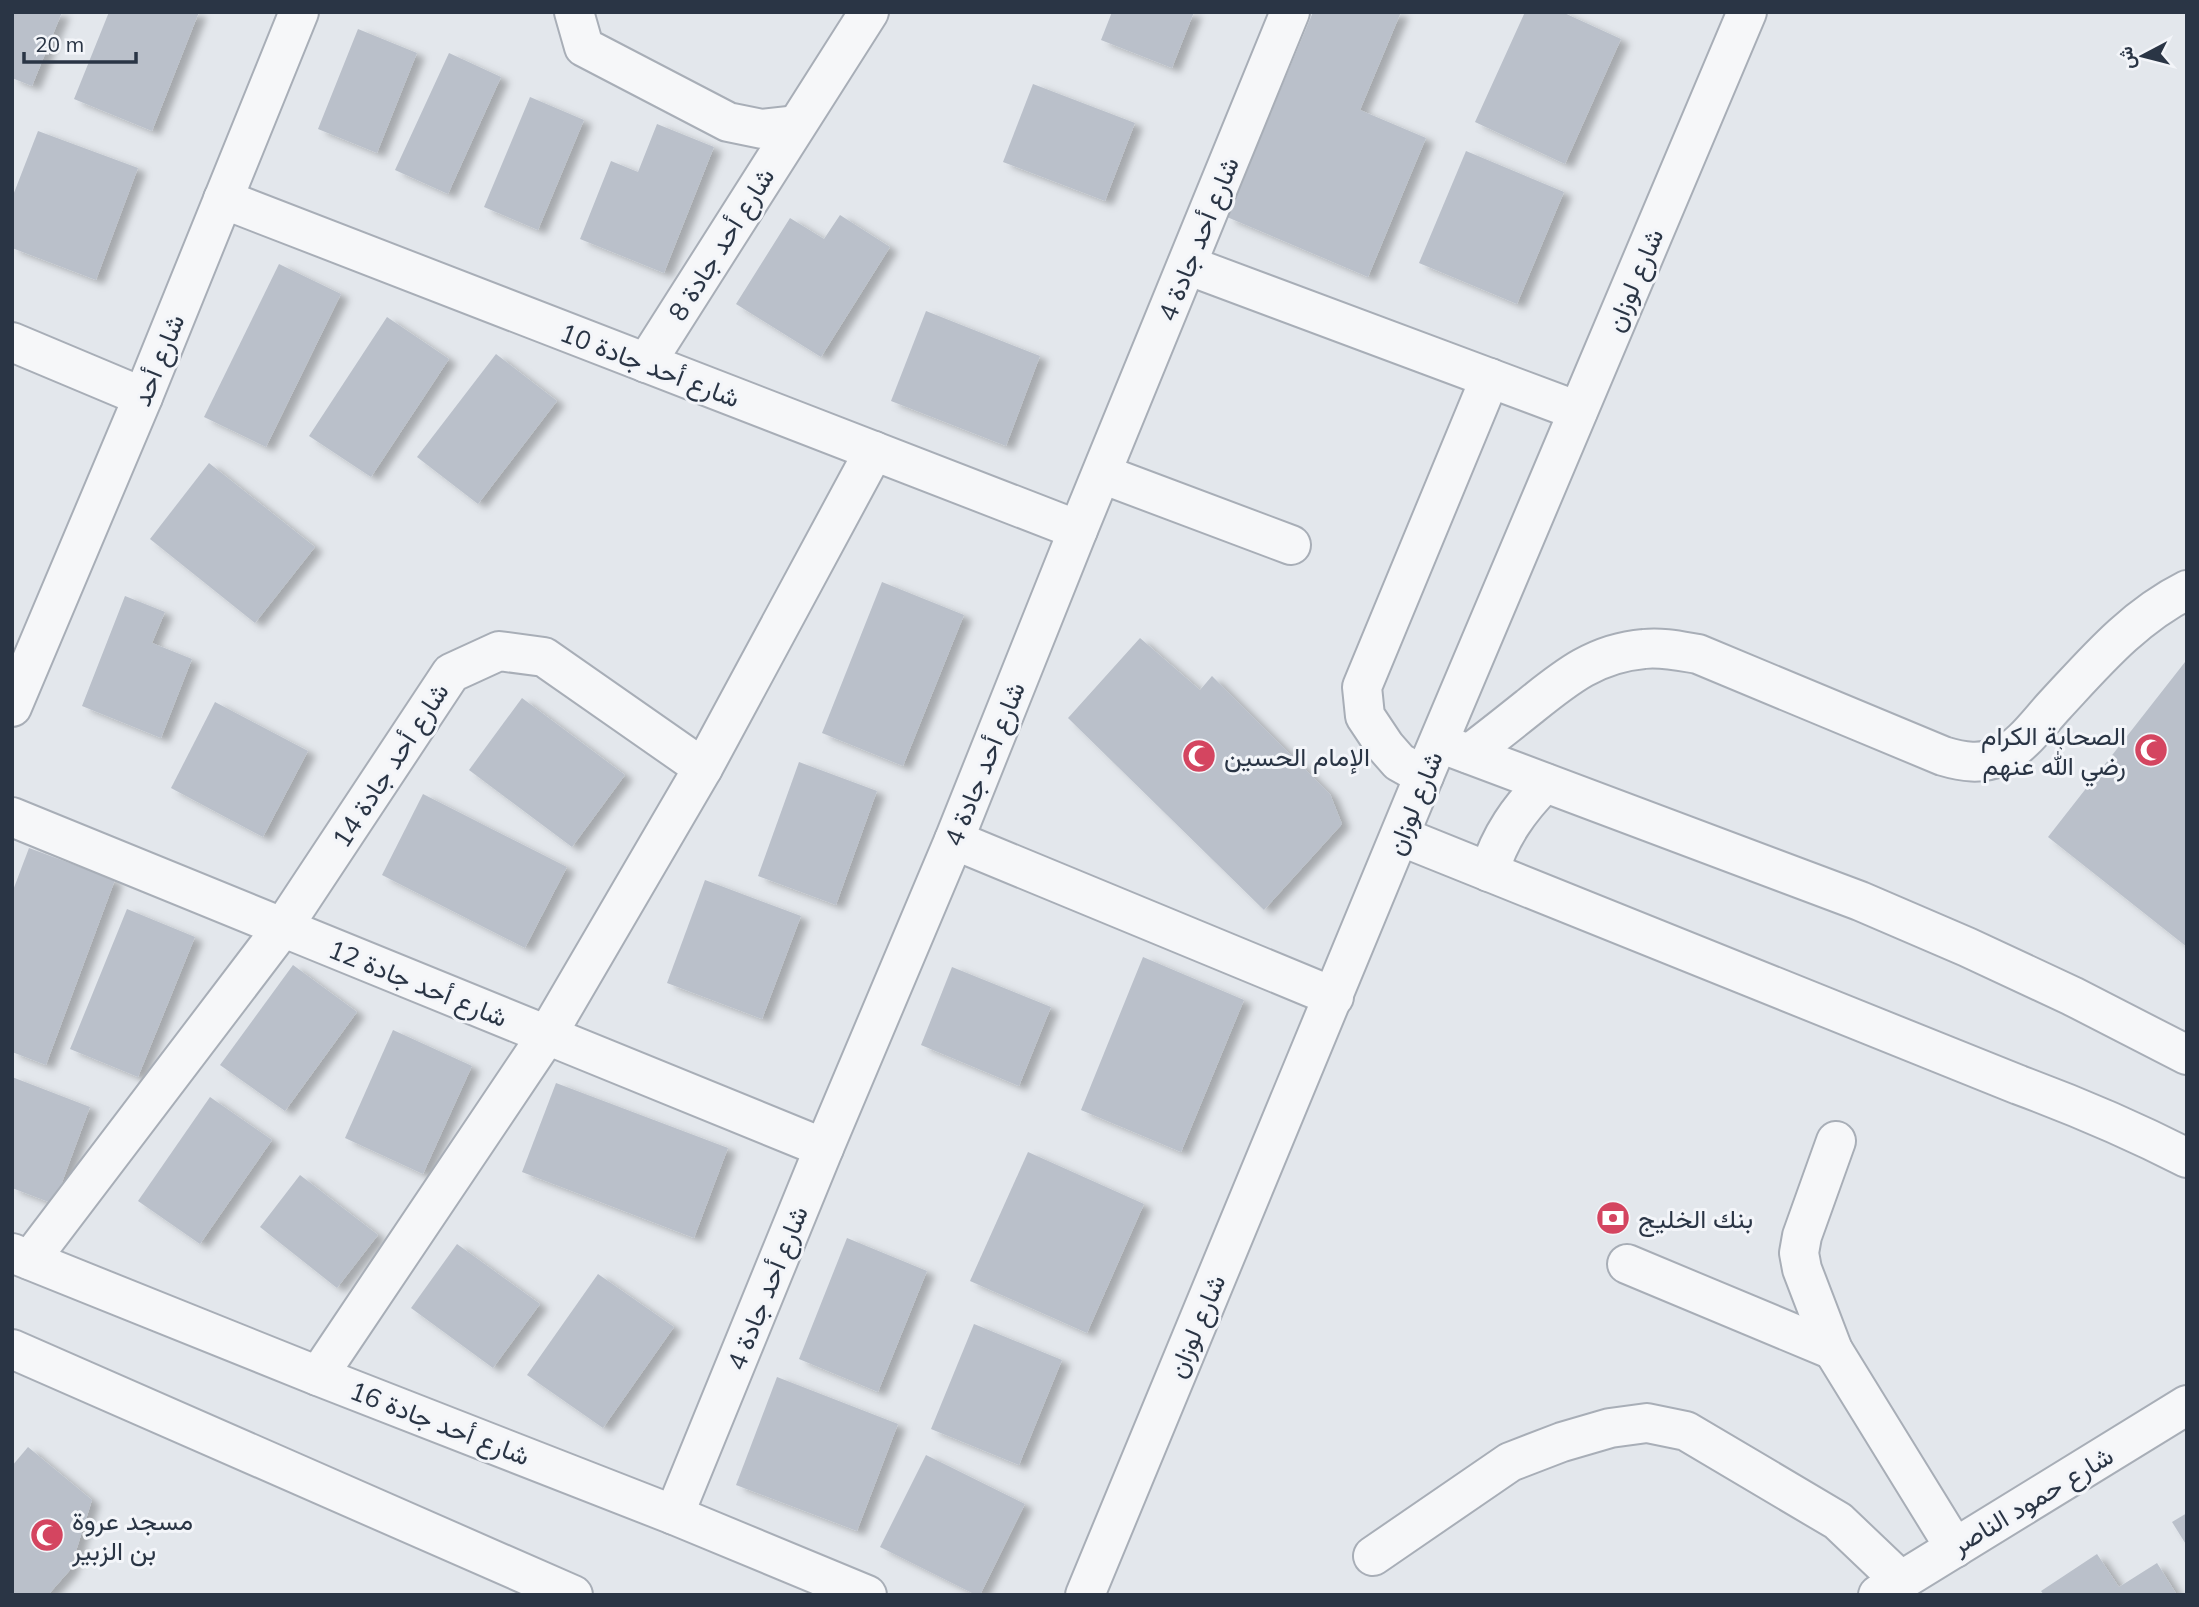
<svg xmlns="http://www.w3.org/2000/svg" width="2199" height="1607" viewBox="0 0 2199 1607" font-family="Mulish,Vazirmatn,sans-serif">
<defs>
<filter id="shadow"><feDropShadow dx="8" dy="4.5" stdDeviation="3.5" flood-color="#0004"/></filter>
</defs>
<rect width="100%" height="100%" fill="#e3e7ec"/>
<!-- building -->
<g fill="#bac0ca" filter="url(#shadow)">
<path d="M 12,12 L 62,12 L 32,86 L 12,78 Z"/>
<path d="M 109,12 L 199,12 L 152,131 L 74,99 Z"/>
<path d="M 1112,12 L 1194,12 L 1172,68 L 1101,40 Z"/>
<path d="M 1313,12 L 1401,12 L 1360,110 L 1426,138 L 1368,277 L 1227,217 Z"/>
<path d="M 1525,12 L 1562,12 L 1621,39 L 1565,164 L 1475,122 Z"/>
<path d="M 358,29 L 417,53 L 377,153 L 318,129 Z"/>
<path d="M 449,53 L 501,77 L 448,194 L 395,170 Z"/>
<path d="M 1033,84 L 1135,123 L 1105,201 L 1003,162 Z"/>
<path d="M 530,97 L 584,120 L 538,230 L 484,207 Z"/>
<path d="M 657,124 L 714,147 L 664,273 L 580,239 L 611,161 L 638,172 Z"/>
<path d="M 38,131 L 138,168 L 96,280 L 12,248 L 12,198 Z"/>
<path d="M 1466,151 L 1564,192 L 1517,304 L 1419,263 Z"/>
<path d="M 840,215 L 890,247 L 821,357 L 736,304 L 790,218 L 824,239 Z"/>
<path d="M 279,264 L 341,294 L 266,447 L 204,417 Z"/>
<path d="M 926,311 L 1040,356 L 1006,446 L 891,401 Z"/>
<path d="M 387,317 L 449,359 L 371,477 L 309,436 Z"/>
<path d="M 496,354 L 557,401 L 478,504 L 417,457 Z"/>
<path d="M 209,463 L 315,547 L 255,623 L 150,539 Z"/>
<path d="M 882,582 L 964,615 L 903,766 L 822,733 Z"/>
<path d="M 125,596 L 165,612 L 152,643 L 192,659 L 161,738 L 82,706 Z"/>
<path d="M 1140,638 L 1200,690 L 1212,676 L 1330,794 L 1342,824 L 1264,910 L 1068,718 Z"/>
<path d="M 2185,662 L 2187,663 L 2187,947 L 2048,837 Z"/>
<path d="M 522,698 L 625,775 L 572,847 L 469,770 Z"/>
<path d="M 215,702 L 308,751 L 263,837 L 171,788 Z"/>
<path d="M 799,762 L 877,791 L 836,905 L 758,876 Z"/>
<path d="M 423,794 L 567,867 L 525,948 L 382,875 Z"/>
<path d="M 29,848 L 115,880 L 46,1065 L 12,1052 L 12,893 Z"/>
<path d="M 705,880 L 801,916 L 762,1019 L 667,983 Z"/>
<path d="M 127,909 L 195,937 L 138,1077 L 70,1049 Z"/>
<path d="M 1143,957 L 1244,1000 L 1181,1152 L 1081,1110 Z"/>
<path d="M 293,965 L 357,1012 L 285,1111 L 220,1065 Z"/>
<path d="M 952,967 L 1051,1007 L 1019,1086 L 921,1045 Z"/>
<path d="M 393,1030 L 472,1066 L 423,1174 L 345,1138 Z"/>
<path d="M 12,1077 L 90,1107 L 54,1204 L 12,1188 Z"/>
<path d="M 556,1083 L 728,1148 L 694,1238 L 522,1172 Z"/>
<path d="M 210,1097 L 272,1140 L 200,1244 L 138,1201 Z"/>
<path d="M 1028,1152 L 1144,1204 L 1087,1333 L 970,1281 Z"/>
<path d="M 300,1175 L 378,1235 L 337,1288 L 260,1227 Z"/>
<path d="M 847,1238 L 927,1271 L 878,1392 L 799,1359 Z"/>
<path d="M 457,1244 L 540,1304 L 493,1368 L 411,1308 Z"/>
<path d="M 598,1274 L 674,1327 L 603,1428 L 527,1375 Z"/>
<path d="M 974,1324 L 1062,1360 L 1019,1465 L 931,1429 Z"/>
<path d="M 777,1377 L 898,1424 L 857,1531 L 736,1485 Z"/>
<path d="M 28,1447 L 92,1500 L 70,1570 L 48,1595 L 12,1595 L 12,1466 Z"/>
<path d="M 926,1455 L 1025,1504 L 980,1595 L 976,1595 L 880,1547 Z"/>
<path d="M 2187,1513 L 2187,1546 L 2172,1522 Z"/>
<path d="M 2097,1554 L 2119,1587 L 2157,1563 L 2177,1595 L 2044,1595 L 2041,1591 Z"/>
</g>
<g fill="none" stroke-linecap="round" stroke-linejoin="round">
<!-- minor casing -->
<g stroke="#a8aeb7" stroke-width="42">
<g id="minor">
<path d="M 574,12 L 584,47 L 728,122 L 762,129 L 796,125"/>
<path d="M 223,199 L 1078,530"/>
<path d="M 1187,265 L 1578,411"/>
<path d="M 12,342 L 143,397"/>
<path d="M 646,363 L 869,12"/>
<path d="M 1102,474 L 1291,545"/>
<path d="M 12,707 L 143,397 L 299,12"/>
<path d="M 1450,747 L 1860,901 L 1967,947 L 2072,996 L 2187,1055"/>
<path d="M 1469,754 C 1489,739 1509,723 1529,707 C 1565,678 1595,653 1644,649 C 1662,647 1680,651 1698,654 L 1943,756 C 1963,762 1981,765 2001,756 C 2022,747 2039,722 2055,705 C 2095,662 2133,617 2187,590"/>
<path d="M 1424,776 L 1399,762 L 1385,746 L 1365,716 L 1362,687 L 1490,378"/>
<path d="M 12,817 L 824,1148"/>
<path d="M 1400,836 L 2019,1085 C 2076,1106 2132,1130 2187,1158"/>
<path d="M 954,840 L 1334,997"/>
<path d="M 1489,872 C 1500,836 1519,809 1545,783"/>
<path d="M 1836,1141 L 1802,1236 L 1799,1253 L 1802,1269 L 1833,1350 L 1955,1548"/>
<path d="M 12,1253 L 318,1376 L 674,1515 L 867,1595"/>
<path d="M 30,1260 L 283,927 L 451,673 L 499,651 L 544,657 L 703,768"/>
<path d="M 1627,1264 L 1833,1350"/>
<path d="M 12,1349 L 573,1595"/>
<path d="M 318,1376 L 547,1035 L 703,768 L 874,451"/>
<path d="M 674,1515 L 824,1148 L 954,840 L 1078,530 L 1290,12"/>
<path d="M 1373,1556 L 1510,1462 L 1562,1442 L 1610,1428 L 1647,1423 L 1686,1431 L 1838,1521 L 1901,1581"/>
<path d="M 1085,1595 L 1424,776 L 1747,12"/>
<path d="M 1878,1595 L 2187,1405"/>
</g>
</g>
<!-- minor -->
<use href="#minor" stroke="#f6f7f9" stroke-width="38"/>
</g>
<!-- icons -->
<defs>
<g id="mosque-disc" transform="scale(1.75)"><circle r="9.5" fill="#d44560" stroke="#f3f5f9"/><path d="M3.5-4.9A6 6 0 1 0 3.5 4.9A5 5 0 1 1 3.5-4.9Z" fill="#fff"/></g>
<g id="bank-disc" transform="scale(1.75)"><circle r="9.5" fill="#d44560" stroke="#f3f5f9"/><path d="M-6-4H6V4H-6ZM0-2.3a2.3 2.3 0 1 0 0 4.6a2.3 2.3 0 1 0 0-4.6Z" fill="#fff"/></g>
</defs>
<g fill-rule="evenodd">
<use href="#mosque-disc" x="2151" y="750"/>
<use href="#mosque-disc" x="1199" y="756"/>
<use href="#bank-disc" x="1613" y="1218"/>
<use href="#mosque-disc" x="47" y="1535"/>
</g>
<g text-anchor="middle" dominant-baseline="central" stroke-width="6" stroke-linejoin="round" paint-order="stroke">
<!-- street labels -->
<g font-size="26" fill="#2a3545" stroke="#f3f5f9">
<text transform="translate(1198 239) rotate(-68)">شارع أحد جادة 4</text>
<text transform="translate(721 244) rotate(-58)">شارع أحد جادة 8</text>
<text transform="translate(1634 280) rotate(-67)">شارع لوزان</text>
<text transform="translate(158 360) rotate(-68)">شارع أحد</text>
<text transform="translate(650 365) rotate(21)">شارع أحد جادة 10</text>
<text transform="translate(984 764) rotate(-68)">شارع أحد جادة 4</text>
<text transform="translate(390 765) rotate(-57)">شارع أحد جادة 14</text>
<text transform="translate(1414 803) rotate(-68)">شارع لوزان</text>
<text transform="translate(418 983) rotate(22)">شارع أحد جادة 12</text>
<text transform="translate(767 1288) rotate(-68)">شارع أحد جادة 4</text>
<text transform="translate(1196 1326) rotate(-67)">شارع لوزان</text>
<text transform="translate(440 1423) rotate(21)">شارع أحد جادة 16</text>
<text transform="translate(2032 1500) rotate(-31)">شارع حمود الناصر</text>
</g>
<!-- poi labels -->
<g font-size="26" fill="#2a3545" stroke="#f3f5f9" text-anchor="start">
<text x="2126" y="735" text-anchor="end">الصحابة الكرام<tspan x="2126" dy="30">رضي الله عنهم</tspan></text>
<text x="1224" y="756">الإمام الحسين</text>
<text x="1638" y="1218">بنك الخليج</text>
<text x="72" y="1520">مسجد عروة<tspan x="72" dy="30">بن الزبير</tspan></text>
</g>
</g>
<!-- border -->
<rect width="2199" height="1607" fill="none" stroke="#2a3545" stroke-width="28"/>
<!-- north arrow -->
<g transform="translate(2143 56) rotate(263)" stroke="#f3f5f9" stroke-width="5" paint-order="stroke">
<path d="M0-5L12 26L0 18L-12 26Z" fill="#2a3545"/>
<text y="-10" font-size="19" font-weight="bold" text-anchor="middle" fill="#2a3545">ش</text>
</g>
<!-- scale -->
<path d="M24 52v10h112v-10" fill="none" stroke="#2a3545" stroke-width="3.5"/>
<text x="35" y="52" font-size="21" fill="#2a3545" stroke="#f3f5f9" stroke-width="5" paint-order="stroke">20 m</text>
</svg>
